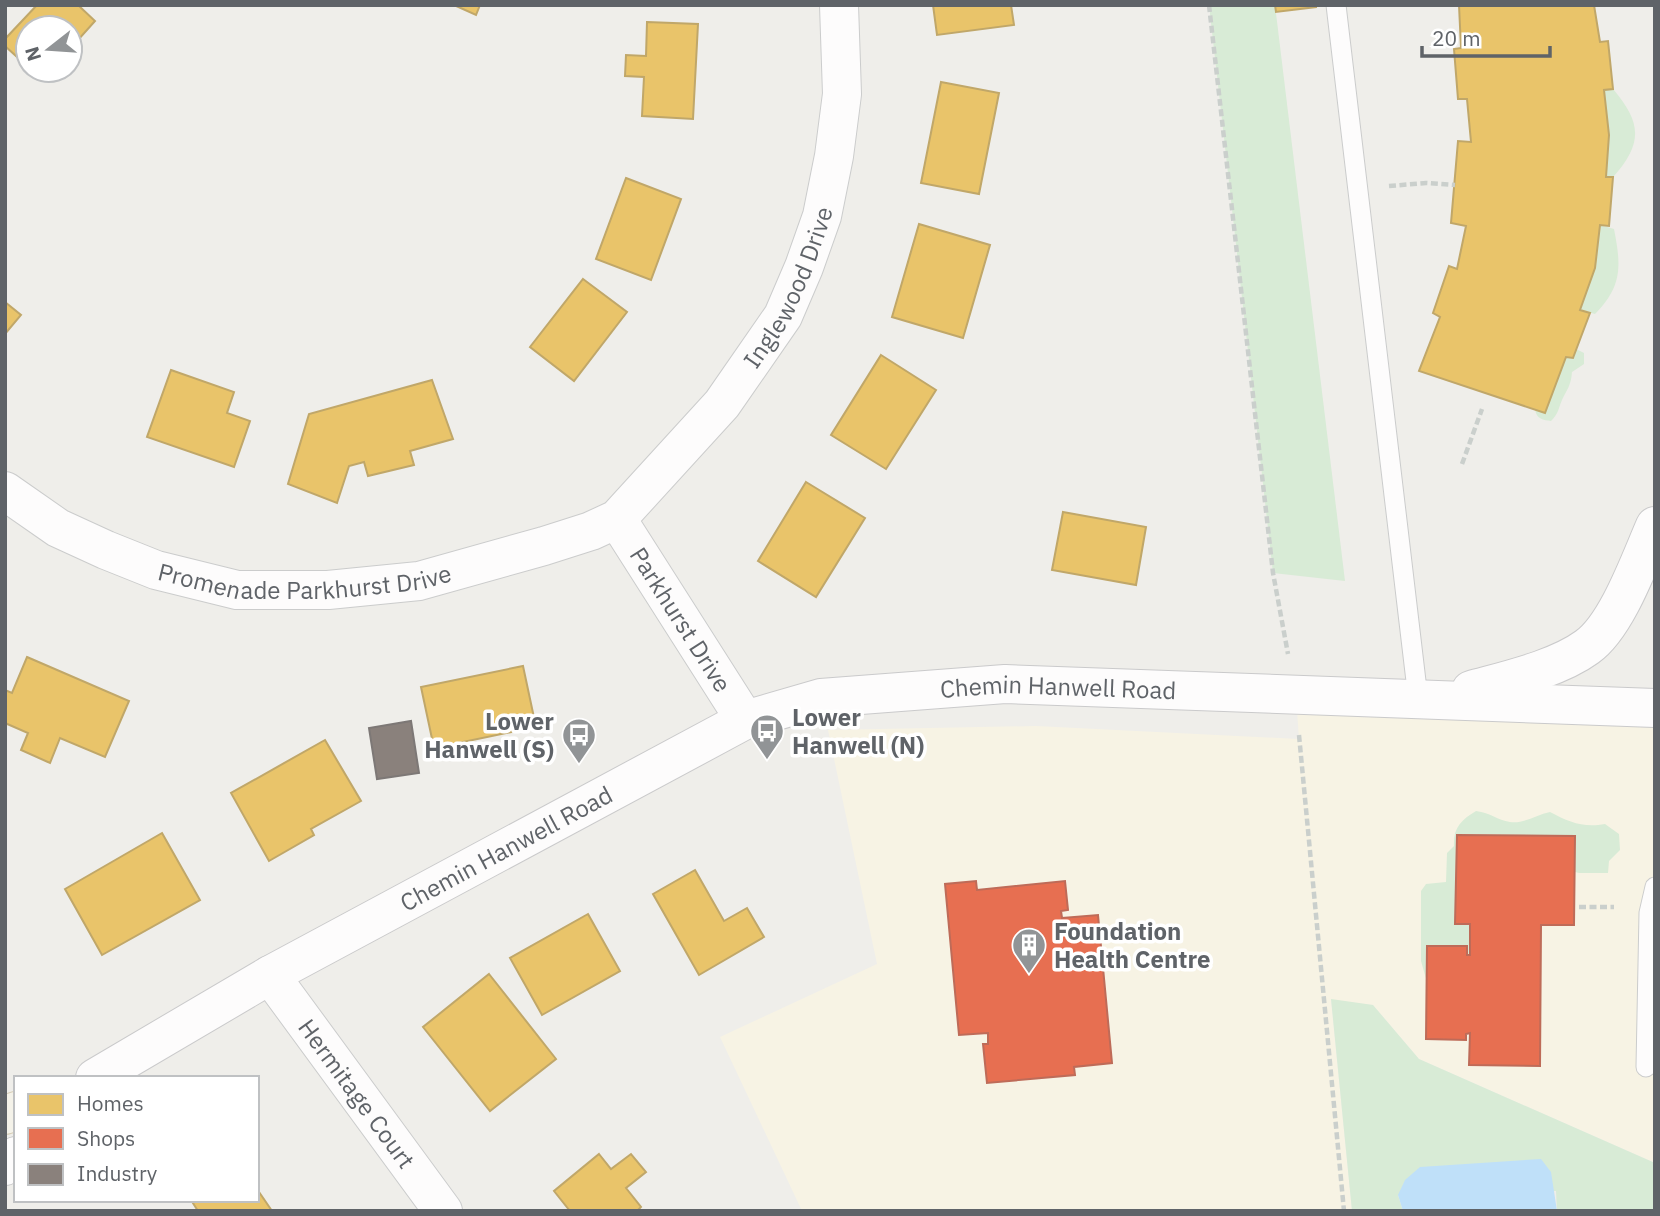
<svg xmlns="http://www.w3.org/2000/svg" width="1660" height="1216" viewBox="0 0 1660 1216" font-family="'IBM Plex Sans',sans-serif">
<rect width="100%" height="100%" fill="#efeeea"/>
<!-- commercial -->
<path fill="#f7f3e4" d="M 1296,696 L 1655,708 L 1655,1163 L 1419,1059 L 1373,1005 L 1331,1000 L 1352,1211 L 802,1211 L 720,1037 L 877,964 L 828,730 L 1036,726 L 1299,739 Z"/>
<!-- green -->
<g fill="#d8ebd6">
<path d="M 1209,5 L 1275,5 L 1345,581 L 1273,573 Z"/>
<path d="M 1613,89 C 1642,123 1643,144 1613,177 L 1606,177 L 1609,135 L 1604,90 Z"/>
<path d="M 1600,225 L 1614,229 C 1621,265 1623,286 1595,314 L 1580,310 L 1595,268 Z"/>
<path d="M 1576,349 L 1584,353 L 1584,364 L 1572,372 C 1571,386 1567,389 1562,400 C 1558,409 1559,413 1551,421 C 1543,420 1537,419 1535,410 L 1545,412 L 1566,357 Z"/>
<path d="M 1476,811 C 1491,813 1497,820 1510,822 C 1524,824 1536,815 1550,812 C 1569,822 1583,828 1605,824 L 1619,834 L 1620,850 L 1609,861 L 1608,873 L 1579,873 L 1575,872 L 1574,836 L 1457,835 L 1455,923 L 1470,924 L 1470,955 L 1467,955 L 1466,946 L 1427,946 L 1427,982 L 1421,961 L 1421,891 L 1426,884 L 1446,882 L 1447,853 L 1454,846 C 1453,828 1461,820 1476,811 Z"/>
<path d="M 1331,999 L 1373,1005 L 1419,1059 L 1655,1163 L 1655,1211 L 1557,1211 L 1556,1191 L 1398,1195 L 1403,1211 L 1352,1211 Z"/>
</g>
<!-- water -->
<path fill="#bfe0f9" d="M 1541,1159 L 1551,1172 L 1557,1211 L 1403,1211 L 1398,1195 L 1405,1180 L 1420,1167 Z"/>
<!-- homes -->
<g fill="#e9c46a" stroke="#c0a769" stroke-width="2">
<path d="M 37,5 L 78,5 L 95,21 L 70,49 L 70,28 L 28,28 L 28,67 L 5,46 L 5,39 Z"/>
<path d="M 454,5 L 480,5 L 476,15 Z"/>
<path d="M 933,5 L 1011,5 L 1014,25 L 937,35 Z"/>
<path d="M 1275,5 L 1316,5 L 1316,7 L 1276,12 Z"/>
<path d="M 1459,5 L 1594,5 L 1600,42 L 1608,41 L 1613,89 L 1604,90 L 1609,135 L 1606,177 L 1613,177 L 1609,226 L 1600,225 L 1595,268 L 1580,310 L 1590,313 L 1573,358 L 1566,357 L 1545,413 L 1419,371 L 1440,317 L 1433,313 L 1449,266 L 1457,269 L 1466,226 L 1451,223 L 1458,141 L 1471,142 L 1467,99 L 1458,99 L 1454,49 L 1461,48 Z"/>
<path d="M 647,22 L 698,24 L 693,119 L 642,116 L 644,77 L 625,76 L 626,55 L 646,56 Z"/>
<path d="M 31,70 L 50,70 L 42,79 Z"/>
<path d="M 941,82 L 999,93 L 979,194 L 921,183 Z"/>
<path d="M 626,178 L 681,199 L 651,280 L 596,259 Z"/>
<path d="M 919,224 L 990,245 L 963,338 L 892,317 Z"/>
<path d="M 583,279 L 627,312 L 574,381 L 530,347 Z"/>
<path d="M 5,302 L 21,315 L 5,334 Z"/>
<path d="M 881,355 L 936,390 L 886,469 L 831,435 Z"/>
<path d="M 171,370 L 234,392 L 227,413 L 250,421 L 234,467 L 147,437 Z"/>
<path d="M 432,380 L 453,439 L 410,451 L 414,465 L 368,476 L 364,462 L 349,466 L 337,503 L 288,484 L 309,414 Z"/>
<path d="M 806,482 L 865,518 L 816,597 L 758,561 Z"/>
<path d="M 1063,512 L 1146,527 L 1136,585 L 1052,570 Z"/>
<path d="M 27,657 L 129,701 L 105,757 L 60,738 L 50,763 L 21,750 L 28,733 L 5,723 L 5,690 L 12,693 Z"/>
<path d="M 523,666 L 536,727 L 434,748 L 421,687 Z"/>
<path d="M 325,740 L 361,801 L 311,829 L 314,835 L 269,861 L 231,793 Z"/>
<path d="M 162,833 L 200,900 L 102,955 L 65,889 Z"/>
<path d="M 695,870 L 724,921 L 747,908 L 764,937 L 699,975 L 653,894 Z"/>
<path d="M 588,914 L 620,971 L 542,1015 L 510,958 Z"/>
<path d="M 489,974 L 556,1059 L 490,1111 L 423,1027 Z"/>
<path d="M 599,1154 L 611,1169 L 631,1154 L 646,1172 L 626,1188 L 641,1207 L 637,1211 L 570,1211 L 554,1191 Z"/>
<path d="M 257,1189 L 272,1211 L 198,1211 L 191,1200 L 257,1200 Z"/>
</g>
<!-- shops -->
<g fill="#e76f51" stroke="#be6b58" stroke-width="2">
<path d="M 1457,835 L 1575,836 L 1574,925 L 1541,925 L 1540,1066 L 1469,1065 L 1470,1033 L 1466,1034 L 1466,1040 L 1426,1039 L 1427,946 L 1467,946 L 1467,955 L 1470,955 L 1470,924 L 1455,924 Z"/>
<path d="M 976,881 L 977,890 L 1065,881 L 1068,910 L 1061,911 L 1062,918 L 1098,915 L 1112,1063 L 1074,1067 L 1075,1075 L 987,1083 L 983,1044 L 988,1044 L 988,1033 L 959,1035 L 945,884 Z"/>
</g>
<!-- industry -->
<path fill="#8a817c" stroke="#7d7876" stroke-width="2" d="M 411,721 L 419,773 L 377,779 L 369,728 Z"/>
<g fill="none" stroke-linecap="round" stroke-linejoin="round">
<!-- service casing -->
<g stroke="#cbcccc" stroke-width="21">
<g id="service">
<path d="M 1336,5 L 1418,698"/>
<path d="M 1646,1067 L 1649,913 L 1655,887"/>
</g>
</g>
<!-- minor casing -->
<g stroke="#cbcccc" stroke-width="40">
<g id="minor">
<path id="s1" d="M 5,491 L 58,528 L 106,550 L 156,570 L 237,590 L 328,590 L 419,581 L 544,546 L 591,531 L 617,519 L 722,404 L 783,316 L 804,267 L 822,216 L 834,156 L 842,94 L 839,5"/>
<path id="s2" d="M 617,519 L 745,720"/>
<path id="s3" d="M 270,975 L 443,1211"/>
</g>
</g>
<!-- secondary casing -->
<g stroke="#cacacb" stroke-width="40">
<g id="secondary">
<path d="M 1471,690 C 1507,680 1557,669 1587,647 C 1617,626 1640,560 1655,526"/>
<path id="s4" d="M 95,1078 L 270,975 L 745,720 L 821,698 L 1005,684 L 1655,708"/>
<path d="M 5,1166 L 16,1156"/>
</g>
</g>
<!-- primary casing -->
<g stroke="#d7ceb8" stroke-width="40">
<path id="primary" d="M 5,1115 L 16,1111"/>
</g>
<!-- path -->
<g stroke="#cacfcc" stroke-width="4.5" stroke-dasharray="7 3.5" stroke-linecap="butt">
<path d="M 1209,5 L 1273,573 L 1288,654"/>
<path d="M 1389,186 L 1426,183 L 1455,185"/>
<path d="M 1462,464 L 1482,409"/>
<path d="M 1299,735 L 1344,1211"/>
<path d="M 1579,907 L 1614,907"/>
</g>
<!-- service -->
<use href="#service" stroke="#fdfcfc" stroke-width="19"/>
<!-- minor -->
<use href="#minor" stroke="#fdfcfc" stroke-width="38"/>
<!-- secondary -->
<use href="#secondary" stroke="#fdfcfc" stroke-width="38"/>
<!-- primary -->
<use href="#primary" stroke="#f4f2e9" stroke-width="38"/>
</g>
<!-- icons -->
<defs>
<g id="bus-pin" transform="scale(1.75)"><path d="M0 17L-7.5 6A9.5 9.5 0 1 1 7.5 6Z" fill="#919496" stroke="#fff"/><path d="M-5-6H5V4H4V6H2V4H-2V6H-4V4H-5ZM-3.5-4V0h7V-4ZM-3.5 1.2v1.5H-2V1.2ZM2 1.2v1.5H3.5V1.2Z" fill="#fff"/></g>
<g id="building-pin" transform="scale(1.75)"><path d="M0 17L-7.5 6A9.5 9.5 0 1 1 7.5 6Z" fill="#919496" stroke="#fff"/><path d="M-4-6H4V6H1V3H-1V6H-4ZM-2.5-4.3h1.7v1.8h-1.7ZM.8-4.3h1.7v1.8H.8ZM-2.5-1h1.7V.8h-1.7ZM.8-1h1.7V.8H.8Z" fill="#fff"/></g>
</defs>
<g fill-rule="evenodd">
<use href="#bus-pin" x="767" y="731"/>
<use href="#bus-pin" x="579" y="735"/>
<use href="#building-pin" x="1029" y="945"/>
</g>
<g text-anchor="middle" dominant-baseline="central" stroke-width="7" stroke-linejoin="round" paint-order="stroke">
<!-- street labels -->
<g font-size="24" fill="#5f6368" stroke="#fff">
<text stroke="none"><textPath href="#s1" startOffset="936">Inglewood Drive</textPath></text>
<text stroke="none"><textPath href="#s1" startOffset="322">Promenade Parkhurst Drive</textPath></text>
<text stroke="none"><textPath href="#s2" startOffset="119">Parkhurst Drive</textPath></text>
<text stroke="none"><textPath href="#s4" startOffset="1059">Chemin Hanwell Road</textPath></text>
<text stroke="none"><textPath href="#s4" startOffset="471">Chemin Hanwell Road</textPath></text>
<text stroke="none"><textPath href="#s3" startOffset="147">Hermitage Court</textPath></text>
</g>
<!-- poi labels -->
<g font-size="24" font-weight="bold" fill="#5f6368" stroke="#fff" text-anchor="start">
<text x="792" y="717">Lower<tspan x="792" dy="28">Hanwell (N)</tspan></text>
<text x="554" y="721" text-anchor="end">Lower<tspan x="554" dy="28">Hanwell (S)</tspan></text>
<text x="1054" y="931">Foundation<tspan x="1054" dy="28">Health Centre</tspan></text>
</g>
</g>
<!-- border -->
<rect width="1660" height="1216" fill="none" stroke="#5f6368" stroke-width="14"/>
<!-- legend -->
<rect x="14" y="1076" width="245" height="126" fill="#ffffff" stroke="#bfc1c3" stroke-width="2"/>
<rect x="28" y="1094" width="35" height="21" fill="#e9c46a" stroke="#bfc1c3" stroke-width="2"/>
<text x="77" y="1111" font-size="21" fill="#5f6368">Homes</text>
<rect x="28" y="1128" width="35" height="21" fill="#e76f51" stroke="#bfc1c3" stroke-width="2"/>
<text x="77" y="1146" font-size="21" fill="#5f6368">Shops</text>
<rect x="28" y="1164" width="35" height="21" fill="#8a817c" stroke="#bfc1c3" stroke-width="2"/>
<text x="77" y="1181" font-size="21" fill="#5f6368">Industry</text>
<!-- north arrow -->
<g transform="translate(49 49) rotate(253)"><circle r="33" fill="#ffffff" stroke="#bfc1c3" stroke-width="2"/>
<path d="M0-5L12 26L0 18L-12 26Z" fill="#919496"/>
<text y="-10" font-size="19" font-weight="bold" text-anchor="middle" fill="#5f6368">N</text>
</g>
<!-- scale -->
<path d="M1422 46v10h128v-10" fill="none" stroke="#5f6368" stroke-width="3.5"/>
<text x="1432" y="46" font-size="21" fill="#5f6368" stroke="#ffffff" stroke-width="5" paint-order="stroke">20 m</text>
</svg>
